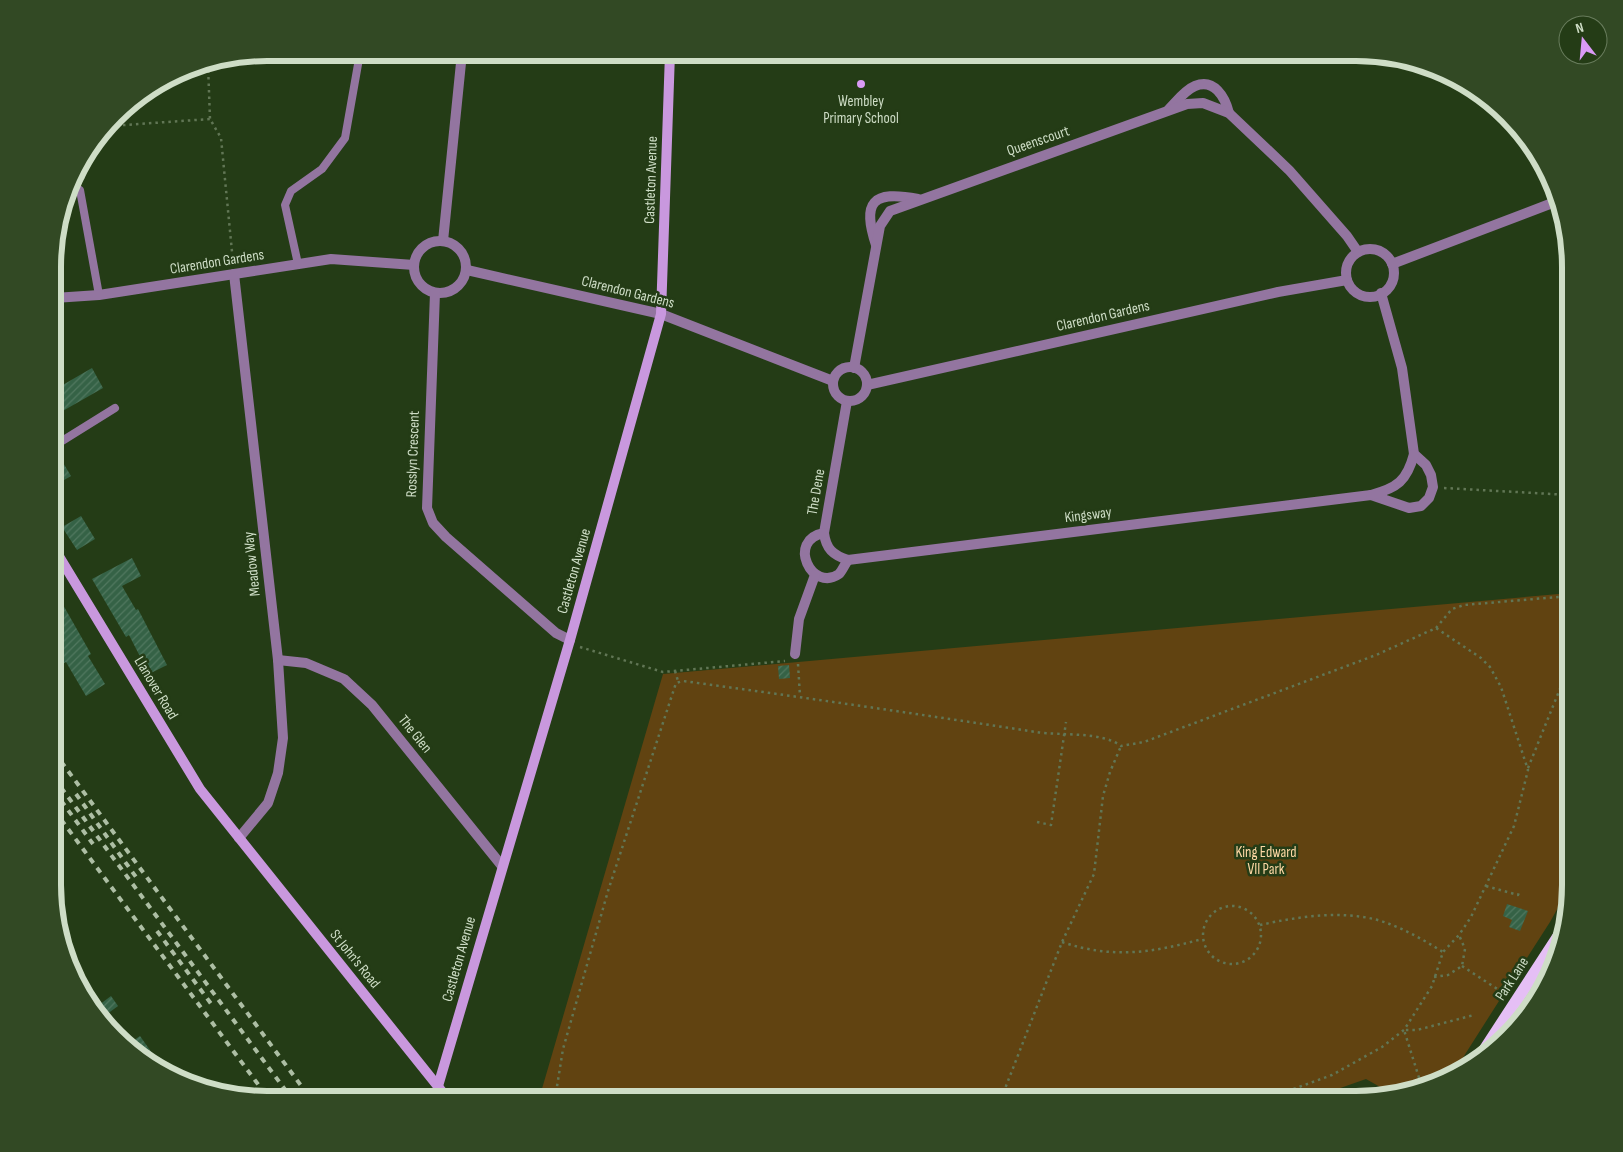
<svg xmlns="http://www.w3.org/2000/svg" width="1623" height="1152" viewBox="0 0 1623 1152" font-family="'Sofia Sans Condensed',sans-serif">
<defs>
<pattern id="building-hatch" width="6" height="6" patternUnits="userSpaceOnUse" patternTransform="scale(1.25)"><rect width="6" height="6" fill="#356246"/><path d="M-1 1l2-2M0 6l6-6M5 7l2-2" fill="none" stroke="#51785f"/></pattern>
</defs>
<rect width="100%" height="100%" fill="#243c16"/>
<!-- green -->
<path fill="#614311" d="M 1570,593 L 1570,886 L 1550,922 L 1516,975 L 1509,984 L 1500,987 L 1497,992 L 1499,1001 L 1450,1078 L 1389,1092 L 1366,1079 L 1309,1099 L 539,1099 L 663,674 Z"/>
<!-- building -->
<g fill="url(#building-hatch)">
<path d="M 92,368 L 103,388 L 54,416 L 54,390 Z"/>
<path d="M 62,461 L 71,476 L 54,486 L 54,465 Z"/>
<path d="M 81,516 L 95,539 L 77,550 L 62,527 Z"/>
<path d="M 132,558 L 141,576 L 122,586 L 136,610 L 138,609 L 167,665 L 149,674 L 129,635 L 126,637 L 92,579 Z"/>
<path d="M 54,589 L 91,654 L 88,656 L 105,684 L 86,696 L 66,662 L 54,669 Z"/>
<path d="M 789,665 L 790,678 L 779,679 L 778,666 Z"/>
<path d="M 1507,904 L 1528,911 L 1520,931 L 1509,927 L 1512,920 L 1503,916 Z"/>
<path d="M 111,996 L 118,1006 L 103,1017 L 95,1008 Z"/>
<path d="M 140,1036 L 164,1070 L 137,1055 L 127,1045 Z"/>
</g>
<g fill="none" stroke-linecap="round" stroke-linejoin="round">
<!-- path -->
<g stroke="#617655" stroke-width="2.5" stroke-dasharray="2.5 4" stroke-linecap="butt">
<path d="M 208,64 L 210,119 L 221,138 L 233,262"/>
<path d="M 110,126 L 210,119"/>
<path d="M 83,179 L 90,152"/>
<path d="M 1444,488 L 1570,495"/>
<path d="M 1436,628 L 1452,609 L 1464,605 L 1570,596"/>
<path d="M 580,647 L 663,672 L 785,661"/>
<path d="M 798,664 L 800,696"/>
<path d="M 675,671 L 678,681"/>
<path d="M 1528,768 L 1570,664"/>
<path d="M 1037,822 L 1051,825 L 1066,722"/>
<path d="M 1486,886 L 1518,895 L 1520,890"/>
<circle cx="1232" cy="935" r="29"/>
<path d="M 1260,925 C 1301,916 1352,908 1392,925 C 1410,932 1427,942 1443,952"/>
<path d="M 1062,942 C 1112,959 1152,953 1202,939"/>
<path d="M 1462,966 L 1505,994"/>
<path d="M 1434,977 L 1448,975 L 1462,966 L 1465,949 L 1459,935"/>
<path d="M 1421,1084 L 1404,1030 L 1417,1030 L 1474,1015"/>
<path d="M 555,1099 L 563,1049 L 608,891 L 676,683 L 683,681 C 801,697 918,714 1036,732 C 1061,736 1101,731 1121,746 L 1144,742 L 1376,655 L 1436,628 L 1481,658 L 1490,667 L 1501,687 L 1528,770 L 1514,826 L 1471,917 L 1459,935 L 1443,952 L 1432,986 L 1404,1030 L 1382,1047 L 1332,1075 L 1266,1099"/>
<path d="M 1001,1099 L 1062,942 L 1094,874 L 1103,796 L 1110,772 L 1121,746"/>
</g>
<!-- lane -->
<g stroke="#9375a0" stroke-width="8">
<path d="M 71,185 L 80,190 L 99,295"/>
<path d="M 298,264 L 285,205 L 291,191 L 322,169 L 345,138 L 360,53"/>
<path d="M 54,446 L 115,408"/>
</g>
<!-- street -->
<g stroke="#9375a0" stroke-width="10">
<path d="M 1169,109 C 1176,102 1185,90 1195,86 C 1214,78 1225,97 1229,113"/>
<circle cx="440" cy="267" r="26"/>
<path d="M 443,241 L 462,53"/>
<path d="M 876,245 C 862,202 872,190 918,199"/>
<circle cx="1370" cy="273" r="24"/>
<path d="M 1392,264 L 1555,202"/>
<path d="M 467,270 L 661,314 L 833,381"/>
<path d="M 234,274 L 278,660 L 283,738 L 278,773 L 268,803 L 239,838"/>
<path d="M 435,293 L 427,508 L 433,523 L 446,537 L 556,633 L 570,640"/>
<path d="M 54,298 L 99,295 L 331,259 L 414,265"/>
<circle cx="850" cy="384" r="17"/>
<path d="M 854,368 L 880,226 L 890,211 L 1187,104 L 1203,103 L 1229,113 L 1289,170 L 1347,236 L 1358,252"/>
<path d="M 867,385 L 1278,292 L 1347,280"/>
<path d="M 847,401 L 824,533 C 826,549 833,555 848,560 L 1371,495 L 1409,508 L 1421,506 L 1429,498 L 1433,487 L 1431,475 L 1426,465 L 1414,454 L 1402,368 L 1381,293"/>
<path d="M 1371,495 C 1397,488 1407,481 1414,454"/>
<path d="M 824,533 C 786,540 812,593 839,574 C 842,571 845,564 848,560"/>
<path d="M 795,654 L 799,619 L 815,575"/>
<path d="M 278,660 L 306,663 L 344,679 L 372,705 L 502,866"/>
<path d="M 1523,992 L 1538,994"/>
</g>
<!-- secondary -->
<g stroke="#c998de" stroke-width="10">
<path d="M 54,548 L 200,789 L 448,1099"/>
<path d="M 438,1086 L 570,640 L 661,314 L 670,53"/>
</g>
<!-- primary -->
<path stroke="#e5bff5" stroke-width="12" d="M 1485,1049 L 1565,926"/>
<!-- rail -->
<g stroke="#adbea4" stroke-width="4" stroke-dasharray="6 6" stroke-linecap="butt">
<path d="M 54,752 L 311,1099"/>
<path d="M 54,778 L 292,1099"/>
<path d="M 54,791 L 93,844"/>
<path d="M 76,794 L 136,877"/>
<path d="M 54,810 L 269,1099"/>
<path d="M 157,931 L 212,1005"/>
</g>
</g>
<!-- markers -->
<circle fill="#da9af6" stroke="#243c16" stroke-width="2" cx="861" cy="84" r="5"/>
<g text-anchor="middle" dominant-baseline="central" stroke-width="5" stroke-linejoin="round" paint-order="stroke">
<!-- poi labels -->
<g font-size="15" fill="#ceddc6" stroke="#243c16">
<text x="861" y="101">Wembley<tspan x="861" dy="17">Primary School</tspan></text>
</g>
<!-- street labels -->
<g font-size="15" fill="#ceddc6" stroke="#243c16">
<text transform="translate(1038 141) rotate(-19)">Queenscourt</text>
<text transform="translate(651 180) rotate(-88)">Castleton Avenue</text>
<text transform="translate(217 262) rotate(-9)">Clarendon Gardens</text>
<text transform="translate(628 292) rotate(14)">Clarendon Gardens</text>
<text transform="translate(1103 316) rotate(-13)">Clarendon Gardens</text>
<text transform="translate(413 454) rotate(-88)">Rosslyn Crescent</text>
<text transform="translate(816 492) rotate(-80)">The Dene</text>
<text transform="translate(1088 515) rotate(-7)">Kingsway</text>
<text transform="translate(252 564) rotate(-96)">Meadow Way</text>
<text transform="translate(574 571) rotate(-74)">Castleton Avenue</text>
<text transform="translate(156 688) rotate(59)">Llanover Road</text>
<text transform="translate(415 734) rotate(51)">The Glen</text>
<text transform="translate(355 959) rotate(51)">St John's Road</text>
<text transform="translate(459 959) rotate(-74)">Castleton Avenue</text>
<text transform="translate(1512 979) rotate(-57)">Park Lane</text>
</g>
<!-- park labels -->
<g font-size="15" fill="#fcd7a4" stroke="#243c16">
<text x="1266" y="852">King Edward<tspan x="1266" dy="17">VII Park</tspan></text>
</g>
</g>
<!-- crop -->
<path d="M0 0H1623V1152H0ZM267 61H1356A206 206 0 0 1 1562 267V885A206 206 0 0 1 1356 1091H267A206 206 0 0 1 61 885V267A206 206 0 0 1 267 61Z" fill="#324924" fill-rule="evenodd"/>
<path fill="none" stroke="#ceddc6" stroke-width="6" d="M267 61H1356A206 206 0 0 1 1562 267V885A206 206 0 0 1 1356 1091H267A206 206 0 0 1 61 885V267A206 206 0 0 1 267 61Z"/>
<!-- north arrow -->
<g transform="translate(1583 40) rotate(344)"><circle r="24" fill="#243c16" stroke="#687c5c"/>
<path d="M0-4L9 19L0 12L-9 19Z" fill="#da9af6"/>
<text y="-8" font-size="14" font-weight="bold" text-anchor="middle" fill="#ceddc6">N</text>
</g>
</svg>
